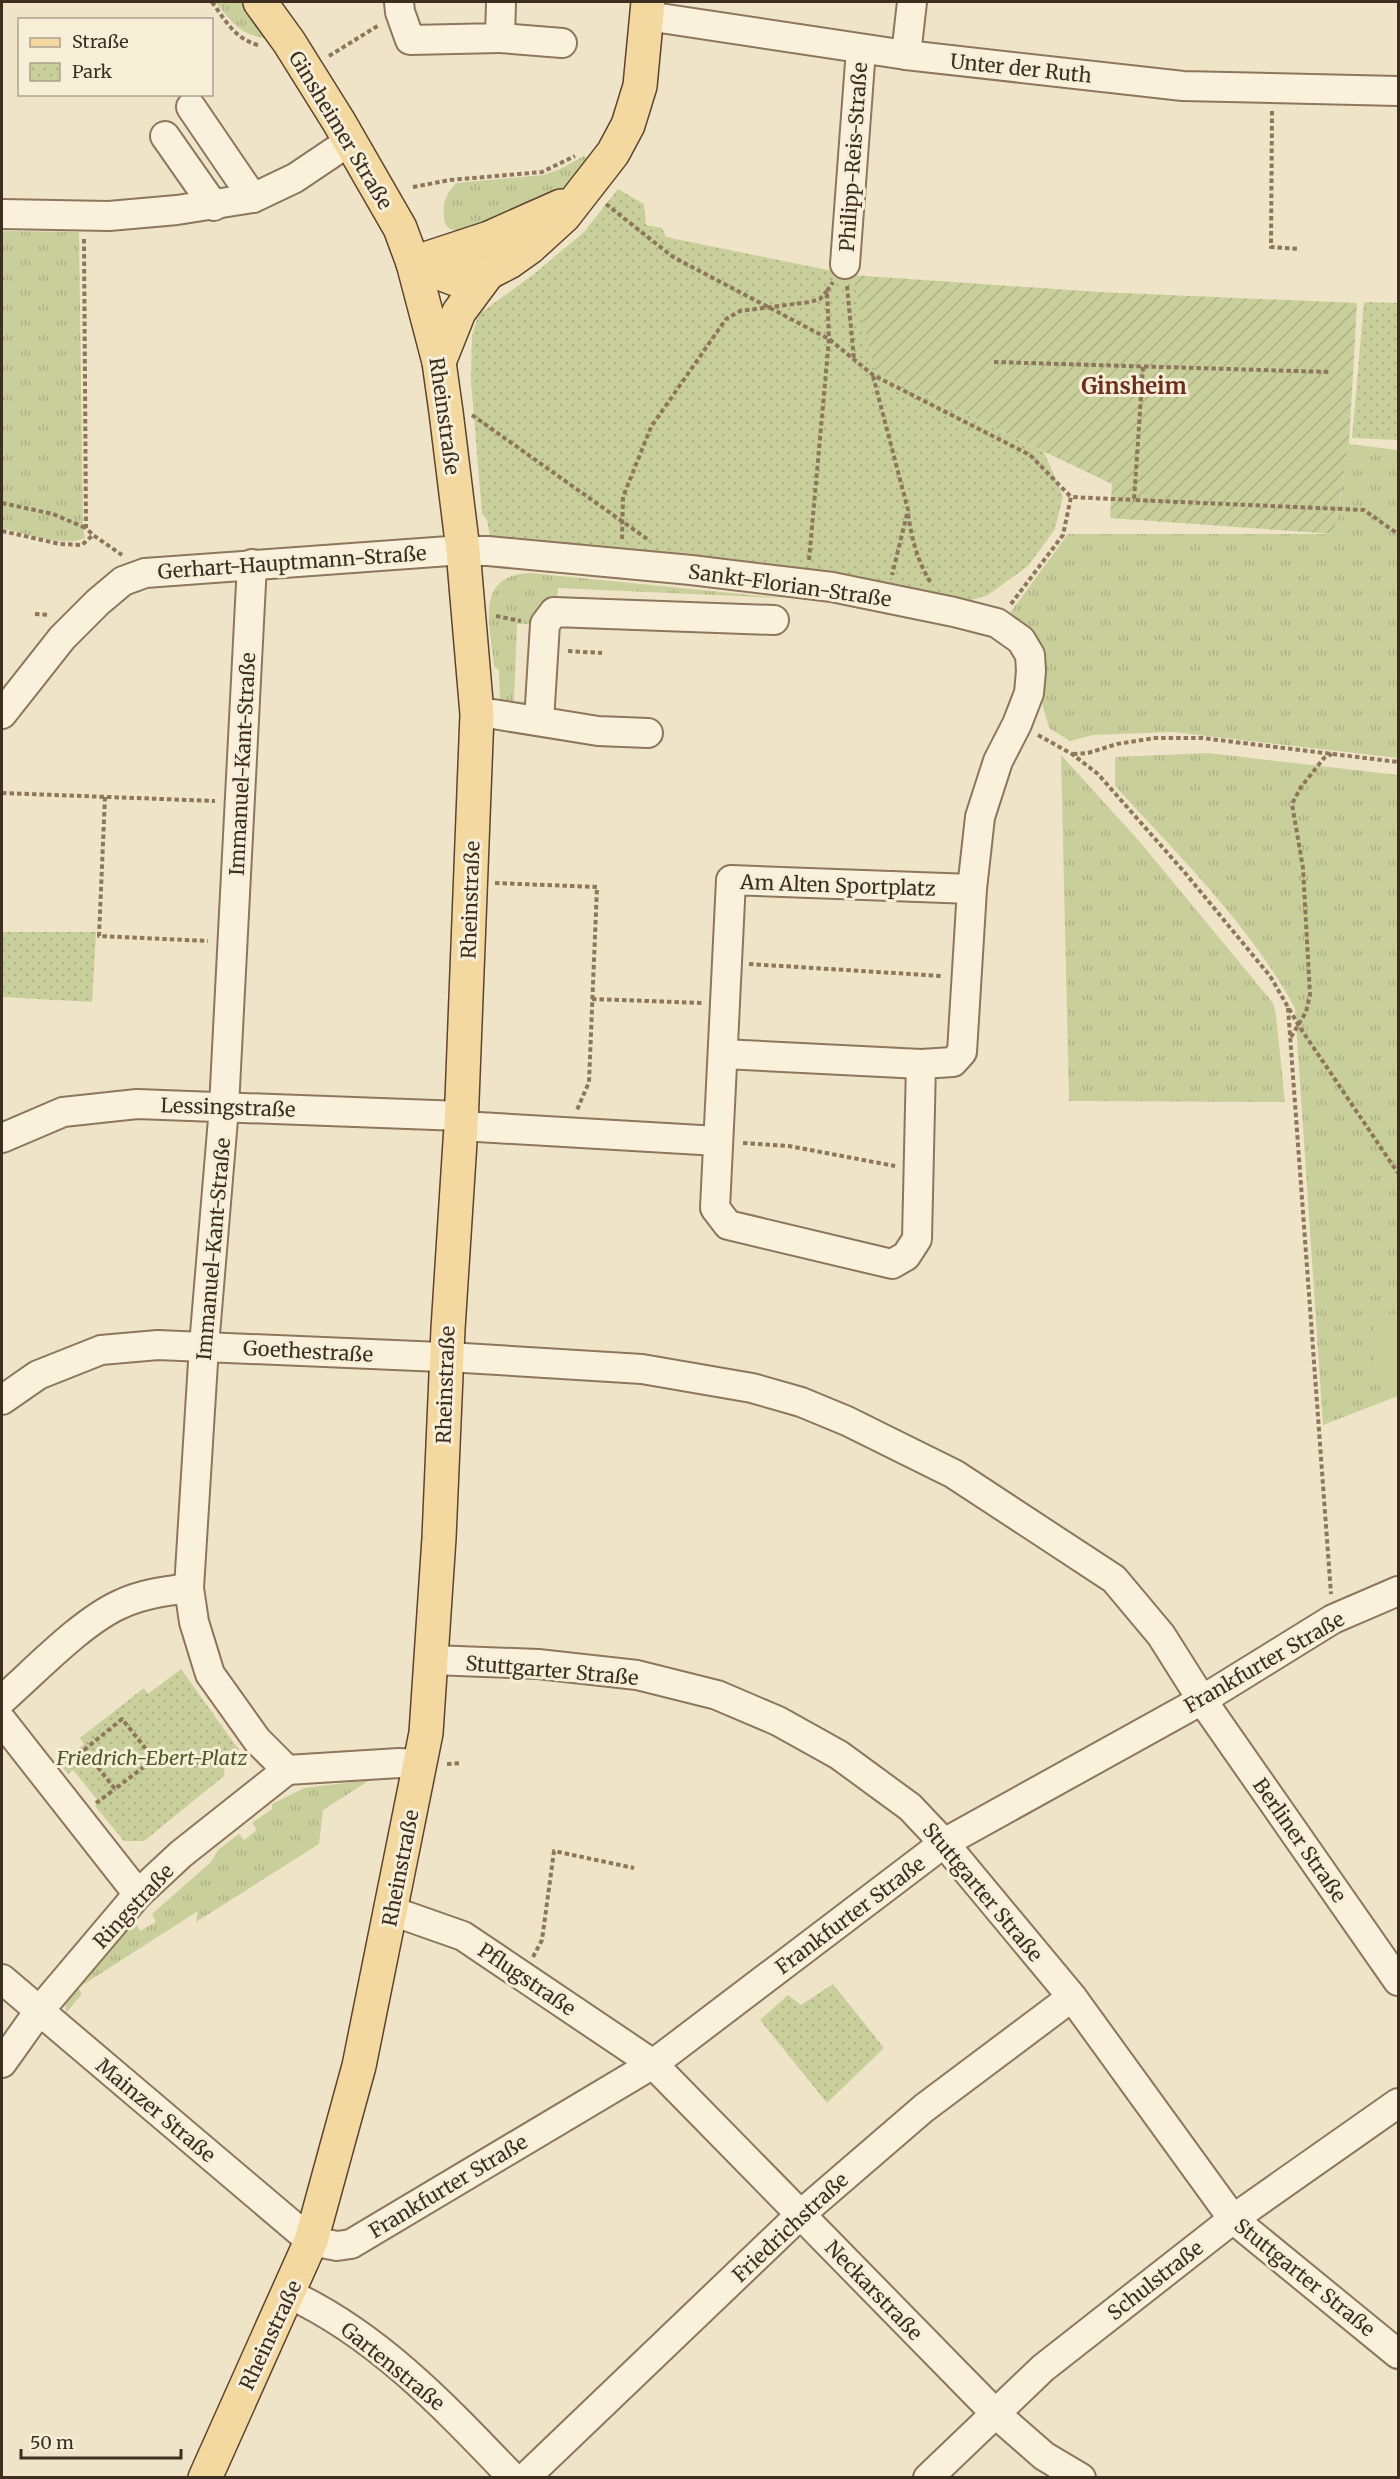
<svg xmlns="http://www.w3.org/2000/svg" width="1400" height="2479" viewBox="0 0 1400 2479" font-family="Merriweather,serif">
<defs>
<pattern id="grass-tufts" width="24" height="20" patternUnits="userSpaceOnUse" patternTransform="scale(1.5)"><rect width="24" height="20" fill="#c9cf9b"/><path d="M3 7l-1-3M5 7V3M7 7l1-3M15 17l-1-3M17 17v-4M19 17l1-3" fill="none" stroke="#aeb285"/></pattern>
<pattern id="park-dots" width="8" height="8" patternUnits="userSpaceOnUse" patternTransform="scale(1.5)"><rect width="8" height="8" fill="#c9cf9b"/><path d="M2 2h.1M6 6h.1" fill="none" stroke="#aeb285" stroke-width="1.8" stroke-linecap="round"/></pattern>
<pattern id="garden-furrows" width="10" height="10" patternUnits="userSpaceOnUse" patternTransform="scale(1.5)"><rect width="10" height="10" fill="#c9cf9b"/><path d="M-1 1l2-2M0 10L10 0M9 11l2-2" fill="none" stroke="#aeb285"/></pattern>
</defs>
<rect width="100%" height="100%" fill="#f0e4c8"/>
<!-- grass -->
<g fill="url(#grass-tufts)">
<path d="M 216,2 L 242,2 L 265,38 C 240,35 230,21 216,2 Z"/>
<path d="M 584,156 L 590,161 L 589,164 C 575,176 562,191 546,200 C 529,209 471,234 454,230 C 447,229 444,223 444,216 C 442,203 447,193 456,183 L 544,175 L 560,169 Z"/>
<path d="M 2,231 L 79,232 L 83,528 L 85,538 C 64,548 24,533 2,528 Z"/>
<path d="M 1349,444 L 1398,450 L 1398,758 L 1172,732 L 1093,735 L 1070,741 L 1049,728 L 1040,696 L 1027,630 L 1010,613 L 1068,534 L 1334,534 Z"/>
<path d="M 530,573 L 781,598 L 558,588 L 557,605 L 534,624 L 517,624 L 514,701 L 529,702 L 528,705 L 500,703 L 499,670 L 494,667 C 491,627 473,575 530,573 Z"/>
<path d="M 1208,753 L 1398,775 L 1398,1396 L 1323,1425 L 1295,1008 C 1249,924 1179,856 1115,786 L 1115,757 Z"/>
<path d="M 1061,755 L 1140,842 L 1273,1003 L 1276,1015 L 1285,1102 L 1069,1101 Z"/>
<path d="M 370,1780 L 323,1810 L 319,1844 L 196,1922 L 198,1911 L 78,1988 L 82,1994 L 66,2013 L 65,1999 L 126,1929 L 136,1923 L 140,1931 L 156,1922 L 152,1914 L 211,1862 L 218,1850 L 239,1834 L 244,1840 L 257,1830 L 252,1823 L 272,1809 L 272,1804 L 304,1788 Z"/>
</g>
<!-- park -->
<g fill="url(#park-dots)">
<path d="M 618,189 L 644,204 L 646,225 L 662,228 L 666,237 L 852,275 L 876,371 L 1044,452 L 1063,496 L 1055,529 L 1028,566 L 988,595 L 968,601 L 936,598 L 854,575 L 490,536 L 487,520 L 482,514 L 471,381 L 472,335 L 479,314 L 534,274 L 584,232 Z"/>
<path d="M 1364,302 L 1398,303 L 1398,440 L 1352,438 Z"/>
<path d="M 2,932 L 96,932 L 92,1002 L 2,997 Z"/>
<path d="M 181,1669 L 239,1750 L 225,1759 L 224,1776 L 144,1841 L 124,1841 L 95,1806 L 99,1802 L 73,1770 L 68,1774 L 59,1763 L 84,1744 L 80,1738 L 144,1688 L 148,1694 Z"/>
<path d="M 833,1984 L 884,2048 L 827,2103 L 760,2020 L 788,1995 L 801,2005 Z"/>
</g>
<!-- garden -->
<path fill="url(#garden-furrows)" d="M 852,275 L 1099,292 L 1357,303 L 1349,444 L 1334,534 L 1110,518 L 1112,484 L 875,371 Z"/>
<!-- pitch -->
<path fill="#c9cf9b" d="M 1398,1314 L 1398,1377 L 1376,1378 L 1373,1315 Z"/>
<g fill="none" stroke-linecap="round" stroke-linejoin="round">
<!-- minor casing -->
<g stroke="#8d765c" stroke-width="32">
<g id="minor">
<path d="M 399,2 L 400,12 L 410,40 L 500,38 L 501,2"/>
<path d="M 647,16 L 906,55 L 1183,86 L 1398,91"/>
<path d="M 500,38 L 562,43"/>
<path d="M 906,55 L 912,2"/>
<path d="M 191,107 L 253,198"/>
<path d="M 165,136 L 214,206"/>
<path d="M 2,214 L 109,216 L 177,210 L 253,198 L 295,178 L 350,141"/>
<path d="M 845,264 L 861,49"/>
<path d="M 252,564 L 224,1107 L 204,1346 L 189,1588 L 194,1622 L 210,1674 L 257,1740 L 287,1770 L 399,1763 L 421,1764"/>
<path d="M 2,714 L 62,638 L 98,602 L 123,581 L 145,573 L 449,551 L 488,551 L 691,570 L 832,587 L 954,612 L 997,623 L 1021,640 L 1030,655 L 1031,671 L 1029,693 L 1017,724 L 998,761 L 980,817 L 972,889 L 962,1052 L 953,1062 L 921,1064 L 917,1239 L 906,1256 L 892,1264 L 728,1225 L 715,1208 L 731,880 L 972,889"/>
<path d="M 477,714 L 493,714 L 598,731 L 648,733"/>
<path d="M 539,721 L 545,624 L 554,612 L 774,620"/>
<path d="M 723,1054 L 921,1064"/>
<path d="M 461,1126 L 718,1141"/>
<path d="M 2,1138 L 63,1112 L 137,1104 L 461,1116"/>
<path d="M 2,1400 L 38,1375 L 101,1350 L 158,1345 L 464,1358 L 642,1369 L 752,1388 L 801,1402 L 847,1421 L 954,1474 L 1114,1579 L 1161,1635 L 1202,1700 L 1398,1981"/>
<path d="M 432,1660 L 538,1664 L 637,1675 L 717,1695 L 778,1721 L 839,1755 L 910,1807 L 944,1843 L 1072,1997 L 1233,2219 L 1398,2354"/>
<path d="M 2,1700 C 35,1671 82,1621 121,1604 C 142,1594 166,1591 189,1588"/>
<path d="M 2,1721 L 138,1894"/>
<path d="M 392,1911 L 463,1936 L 653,2064 L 996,2414 L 1044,2456 L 1081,2478"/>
<path d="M 2,1979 L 311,2241 L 337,2246 L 351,2244 L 653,2064 L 944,1843 L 1202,1700 L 1333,1619 L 1398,1591"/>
<path d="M 2,2063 L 39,2011 L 138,1894 L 181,1854 L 287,1770"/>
<path d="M 289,2294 C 378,2335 446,2408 513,2478"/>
<path d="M 525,2478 L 801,2214 L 924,2108 L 1072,1997"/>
<path d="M 928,2478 L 1043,2368 L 1233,2219 L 1398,2103"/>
</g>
</g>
<!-- major casing -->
<g stroke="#5b4430" stroke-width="36">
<g id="major">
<path d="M 413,263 L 455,279 L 488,273 L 509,262 L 530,247 L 564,216 L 613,153 L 628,125 L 640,86 L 648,2"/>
<path d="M 413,263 L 489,238 L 561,206"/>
<path d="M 439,362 L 459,312 L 488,273"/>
<path d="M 205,2478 L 311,2241 L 359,2066 L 426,1733 L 439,1538 L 448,1329 L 461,1126 L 477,714 L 463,550 L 446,412 L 439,362 L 413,263 L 400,228 L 339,122 L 289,42 L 260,2"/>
</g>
</g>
<!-- path -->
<g stroke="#8d765c" stroke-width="4" stroke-dasharray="4.5 3" stroke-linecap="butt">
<path d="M 212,2 C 225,20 235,39 258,45"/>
<path d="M 329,56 L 379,25"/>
<path d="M 1272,111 L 1271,247 L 1300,249"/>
<path d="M 413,187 L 450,180 L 542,172 L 575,156"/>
<path d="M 606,204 L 673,257 L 829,339 L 873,375 L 1030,455 L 1071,497"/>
<path d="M 84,239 L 86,528 L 93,535 L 122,555"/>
<path d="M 847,286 L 854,359"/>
<path d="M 994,362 L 1329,372"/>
<path d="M 1143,367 L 1134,500 L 1364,510 L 1398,534"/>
<path d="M 873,376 L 908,510 L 892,575"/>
<path d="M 472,415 L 650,541"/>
<path d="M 2,503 L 53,514 L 86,528"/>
<path d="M 908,514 C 912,539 917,561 931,583"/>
<path d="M 2,531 L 60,544 L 82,545 L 93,535"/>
<path d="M 622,539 L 623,497 L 651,427 L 726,319 L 740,311 L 810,302 L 820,299 L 827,291"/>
<path d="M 809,560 L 829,339 L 827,291 L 833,282"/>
<path d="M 1011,604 L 1063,535 L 1071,497 L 1134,500"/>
<path d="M 35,614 L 50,615"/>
<path d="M 496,616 L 521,621"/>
<path d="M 568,651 L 602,653"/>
<path d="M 1038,735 L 1072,754 L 1098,774 L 1186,874 L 1270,976 L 1299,1026 L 1398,1173"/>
<path d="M 1073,754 L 1088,753 L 1117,744 L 1155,738 L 1202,738 L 1398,762"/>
<path d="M 2,793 L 215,801"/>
<path d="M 105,797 L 99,936 L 208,941"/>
<path d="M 495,883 L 597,887 L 589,1082 L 577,1110"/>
<path d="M 749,964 L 942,976"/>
<path d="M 592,999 L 703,1003"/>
<path d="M 1288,1008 L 1331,1594"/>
<path d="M 1291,1037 L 1306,1012 L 1310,995 L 1303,868 L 1292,804 L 1301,787 L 1324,758 L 1332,754"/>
<path d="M 743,1143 L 789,1146 L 895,1166"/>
<path d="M 84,1750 L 122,1719 L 154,1759"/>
<path d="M 66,1764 L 84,1750 L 115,1789 L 154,1759 L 225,1765"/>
<path d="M 447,1764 L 461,1763"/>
<path d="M 96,1803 L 115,1789"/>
<path d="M 533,1957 L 542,1940 L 554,1851 L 634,1868"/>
</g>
<!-- minor -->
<use href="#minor" stroke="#faf1dc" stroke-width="28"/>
<!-- major -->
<use href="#major" stroke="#f3d9a0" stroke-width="33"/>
</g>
<g text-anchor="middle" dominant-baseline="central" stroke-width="6" stroke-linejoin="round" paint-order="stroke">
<!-- street labels -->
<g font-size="20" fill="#3d2e20" stroke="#f7eed8">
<text transform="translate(1021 68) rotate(6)">Unter der Ruth</text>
<text transform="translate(341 130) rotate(59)">Ginsheimer Straße</text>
<text transform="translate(853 157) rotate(-86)">Philipp-Reis-Straße</text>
<text transform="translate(445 416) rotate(82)">Rheinstraße</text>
<text transform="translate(292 562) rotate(-4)">Gerhart-Hauptmann-Straße</text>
<text transform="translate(790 585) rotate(8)">Sankt-Florian-Straße</text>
<text transform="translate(242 764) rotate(-87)">Immanuel-Kant-Straße</text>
<text transform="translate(838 885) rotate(2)">Am Alten Sportplatz</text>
<text transform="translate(470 900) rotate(-88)">Rheinstraße</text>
<text transform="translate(228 1107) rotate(2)">Lessingstraße</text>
<text transform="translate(213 1249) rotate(-85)">Immanuel-Kant-Straße</text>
<text transform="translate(308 1351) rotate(3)">Goethestraße</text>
<text transform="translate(445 1385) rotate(-88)">Rheinstraße</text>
<text transform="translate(1264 1662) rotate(-30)">Frankfurter Straße</text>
<text transform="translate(552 1670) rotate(5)">Stuttgarter Straße</text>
<text transform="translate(1300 1840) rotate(55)">Berliner Straße</text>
<text transform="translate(400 1868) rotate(-79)">Rheinstraße</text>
<text transform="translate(983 1892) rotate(50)">Stuttgarter Straße</text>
<text transform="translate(133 1906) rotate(-47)">Ringstraße</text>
<text transform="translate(850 1915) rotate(-37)">Frankfurter Straße</text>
<text transform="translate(527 1979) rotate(34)">Pflugstraße</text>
<text transform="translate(156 2110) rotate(40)">Mainzer Straße</text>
<text transform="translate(448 2186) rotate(-31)">Frankfurter Straße</text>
<text transform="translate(790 2227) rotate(-43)">Friedrichstraße</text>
<text transform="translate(1305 2277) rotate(39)">Stuttgarter Straße</text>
<text transform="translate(1155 2280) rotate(-38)">Schulstraße</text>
<text transform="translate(874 2290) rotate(46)">Neckarstraße</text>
<text transform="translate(270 2335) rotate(-65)">Rheinstraße</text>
<text transform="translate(393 2366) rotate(39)">Gartenstraße</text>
</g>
<!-- park labels -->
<g font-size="20" font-style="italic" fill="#4d5a26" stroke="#f7eed8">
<text x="152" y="1757">Friedrich-Ebert-Platz</text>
</g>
<!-- quarter labels -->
<g font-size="22" font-weight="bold" fill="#6b2e1e" stroke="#f7eed8">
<text x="1134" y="386">Ginsheim</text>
</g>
</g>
<!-- border -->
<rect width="1400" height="2479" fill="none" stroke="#3d2e20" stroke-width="6"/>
<!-- legend -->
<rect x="18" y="18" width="195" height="78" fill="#f7eed8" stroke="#ada18e" stroke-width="1.5"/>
<rect x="30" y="38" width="30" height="9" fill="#f3d9a0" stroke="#ada18e" stroke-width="1.5"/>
<text x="72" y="48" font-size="18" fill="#3d2e20">Straße</text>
<rect x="30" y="63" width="30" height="18" fill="url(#park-dots)" stroke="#ada18e" stroke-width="1.5"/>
<text x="72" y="78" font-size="18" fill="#3d2e20">Park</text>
<!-- scale -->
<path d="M21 2449v9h160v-9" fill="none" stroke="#3d2e20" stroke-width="3"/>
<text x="30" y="2449" font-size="18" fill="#3d2e20" stroke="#f7eed8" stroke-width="4.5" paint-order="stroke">50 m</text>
</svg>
